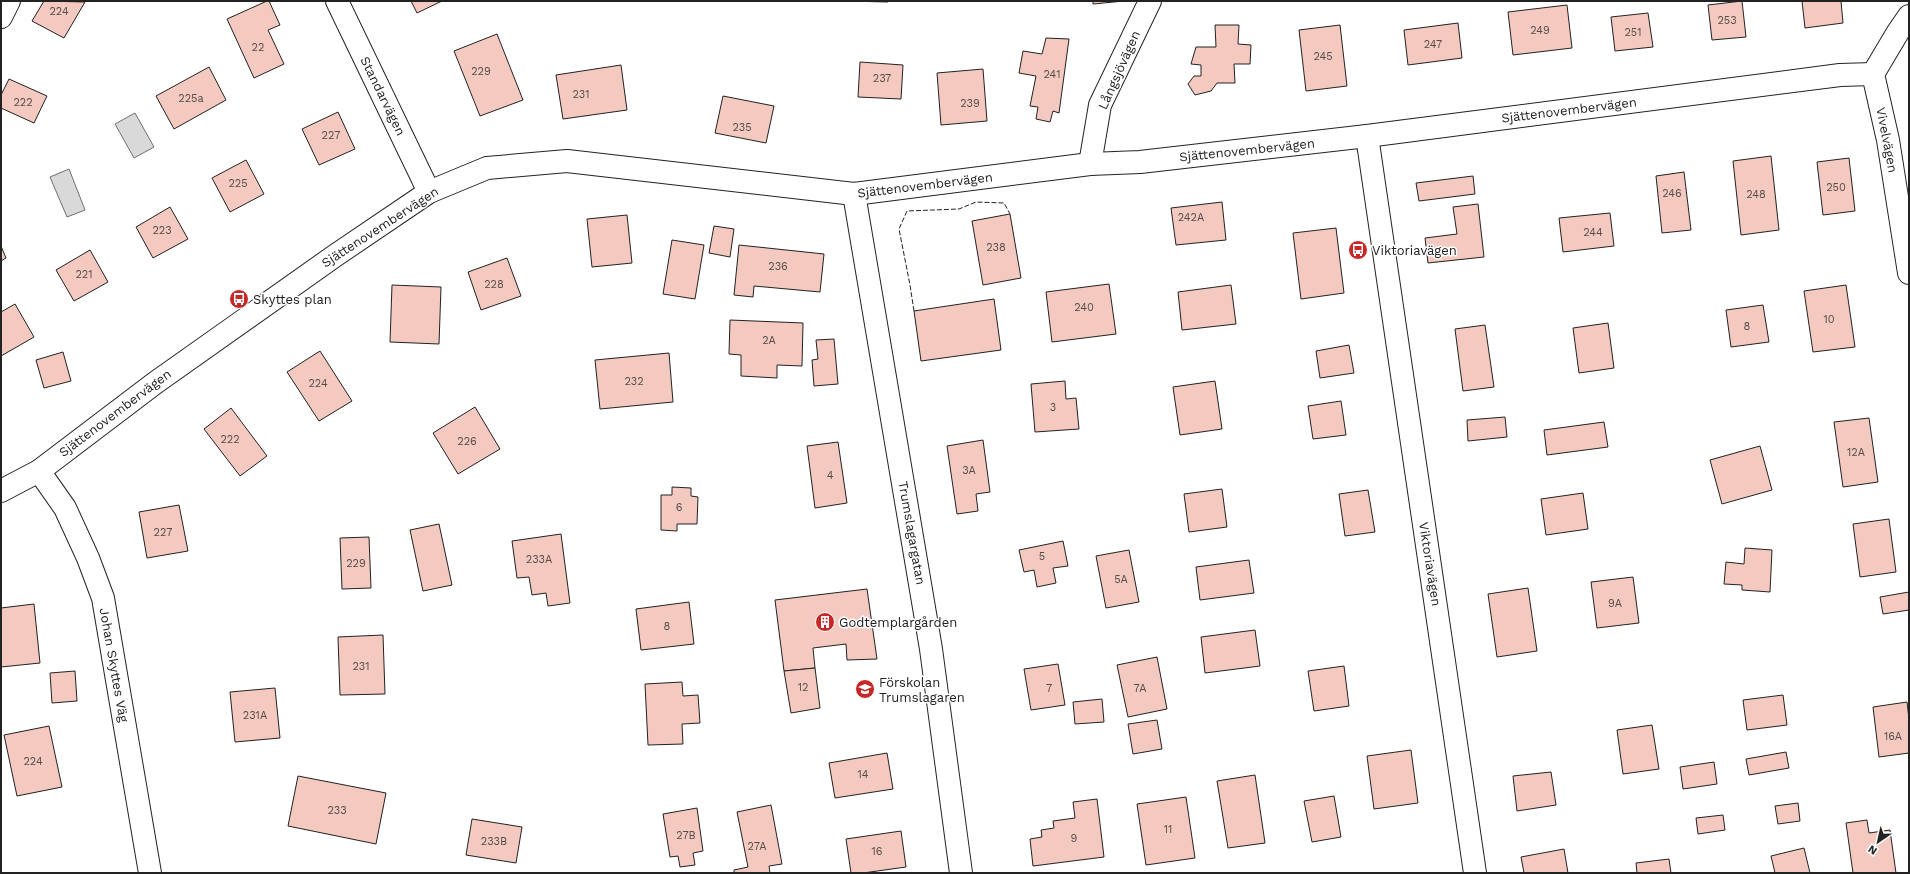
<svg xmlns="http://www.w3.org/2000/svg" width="1910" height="874" viewBox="0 0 1910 874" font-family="'Work Sans',sans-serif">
<rect width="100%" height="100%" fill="#fff"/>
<!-- water -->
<g fill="#d9d9d9" stroke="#6f6f6f">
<path d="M 135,113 L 154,147 L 134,158 L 115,124 Z"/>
<path d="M 69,169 L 85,210 L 67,217 L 50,177 Z"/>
</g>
<!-- building -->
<g fill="#f3c9c0" stroke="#222">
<path d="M 44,1 L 85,2 L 64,38 L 32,21 Z"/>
<path d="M 267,1 L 269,1 L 280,25 L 268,30 L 284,64 L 254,78 L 227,19 Z"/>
<path d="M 411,1 L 442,1 L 417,13 Z"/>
<path d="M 845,1 L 888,1 L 888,2 Z"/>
<path d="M 1093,1 L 1124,1 L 1093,4 Z"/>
<path d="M 1742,1 L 1746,37 L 1712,40 L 1708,5 Z"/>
<path d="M 1802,1 L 1841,1 L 1843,23 L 1805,28 Z"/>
<path d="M 1567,5 L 1572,48 L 1513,55 L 1508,12 Z"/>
<path d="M 1648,13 L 1653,47 L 1615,51 L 1611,17 Z"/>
<path d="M 1458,23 L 1462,58 L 1408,65 L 1404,30 Z"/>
<path d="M 1215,25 L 1239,25 L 1238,44 L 1251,45 L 1250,64 L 1234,64 L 1235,83 L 1217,83 L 1211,91 L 1195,95 L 1188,84 L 1194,76 L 1201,76 L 1201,65 L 1191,64 L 1196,47 L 1216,47 Z"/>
<path d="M 1340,25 L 1347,86 L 1306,91 L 1299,30 Z"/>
<path d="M 497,34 L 523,100 L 480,116 L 454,51 Z"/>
<path d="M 1046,38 L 1069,39 L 1059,113 L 1053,111 L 1050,122 L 1036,119 L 1038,107 L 1030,106 L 1036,76 L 1019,73 L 1023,51 L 1042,54 Z"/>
<path d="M 860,62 L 903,65 L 901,99 L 858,97 Z"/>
<path d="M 621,65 L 627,110 L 563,119 L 556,75 Z"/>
<path d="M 209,67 L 226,100 L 174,129 L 156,96 Z"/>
<path d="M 983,69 L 987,121 L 941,125 L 937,73 Z"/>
<path d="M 9,79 L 47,96 L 34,123 L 1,108 L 1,95 Z"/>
<path d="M 723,96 L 774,106 L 766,143 L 715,133 Z"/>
<path d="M 338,112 L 355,149 L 319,165 L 302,129 Z"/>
<path d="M 1771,156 L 1779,230 L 1741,235 L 1733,161 Z"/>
<path d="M 1849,158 L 1855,211 L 1823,215 L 1817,162 Z"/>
<path d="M 246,160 L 264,194 L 230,212 L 212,178 Z"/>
<path d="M 1684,172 L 1691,230 L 1662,233 L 1656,176 Z"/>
<path d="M 1473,176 L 1475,194 L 1419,201 L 1416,183 Z"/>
<path d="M 1222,202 L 1226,240 L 1176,245 L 1171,208 Z"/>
<path d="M 1478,204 L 1484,257 L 1428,263 L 1425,238 L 1457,234 L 1453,207 Z"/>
<path d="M 170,207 L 188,239 L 153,258 L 136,227 Z"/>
<path d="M 1610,213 L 1614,246 L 1563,252 L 1559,218 Z"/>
<path d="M 1010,214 L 1021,278 L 983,285 L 972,221 Z"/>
<path d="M 627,215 L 632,263 L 592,267 L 587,219 Z"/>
<path d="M 714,226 L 734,229 L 730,257 L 709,253 Z"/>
<path d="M 1336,228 L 1344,293 L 1301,299 L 1293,233 Z"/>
<path d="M 672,240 L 704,245 L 695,299 L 663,294 Z"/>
<path d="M 739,245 L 824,254 L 820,292 L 754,286 L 753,297 L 734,295 Z"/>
<path d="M 1,246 L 6,258 L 1,261 Z"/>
<path d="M 90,250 L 108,282 L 74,301 L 56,270 Z"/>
<path d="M 507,258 L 521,296 L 481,310 L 468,272 Z"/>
<path d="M 1109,284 L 1116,334 L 1052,342 L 1046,292 Z"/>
<path d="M 392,285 L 441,287 L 439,344 L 390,342 Z"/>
<path d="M 1231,285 L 1236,324 L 1182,330 L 1178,292 Z"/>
<path d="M 1846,285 L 1855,347 L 1813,352 L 1804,291 Z"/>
<path d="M 994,299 L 1001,350 L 921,361 L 914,311 Z"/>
<path d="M 15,304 L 34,337 L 1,356 L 1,312 Z"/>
<path d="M 1763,305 L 1769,342 L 1731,347 L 1726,310 Z"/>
<path d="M 730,320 L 803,323 L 802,366 L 777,365 L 777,378 L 741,376 L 741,355 L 729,354 Z"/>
<path d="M 1608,323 L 1614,368 L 1579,373 L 1573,328 Z"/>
<path d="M 1485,325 L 1494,387 L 1463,391 L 1455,329 Z"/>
<path d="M 834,339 L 838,384 L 814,386 L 812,360 L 818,359 L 816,340 Z"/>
<path d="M 1349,345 L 1354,373 L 1320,378 L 1316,351 Z"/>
<path d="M 320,351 L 352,401 L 319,421 L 287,372 Z"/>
<path d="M 63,352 L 71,381 L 44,388 L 36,360 Z"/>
<path d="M 669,353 L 673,402 L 600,409 L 595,360 Z"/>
<path d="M 1065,381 L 1066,399 L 1076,398 L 1079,429 L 1035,432 L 1031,384 Z"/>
<path d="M 1215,381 L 1222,429 L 1180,435 L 1173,387 Z"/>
<path d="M 1341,401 L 1346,435 L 1313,439 L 1308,406 Z"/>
<path d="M 475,407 L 500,449 L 458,474 L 433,433 Z"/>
<path d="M 231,408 L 267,456 L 240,476 L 204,429 Z"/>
<path d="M 1505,417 L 1507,437 L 1468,441 L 1467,420 Z"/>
<path d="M 1869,418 L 1878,482 L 1843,487 L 1834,422 Z"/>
<path d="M 1604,422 L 1608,447 L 1547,455 L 1544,430 Z"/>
<path d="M 983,440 L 990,492 L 976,494 L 978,511 L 957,514 L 947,446 Z"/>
<path d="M 838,442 L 847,503 L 815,508 L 807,446 Z"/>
<path d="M 1760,446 L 1772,490 L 1722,504 L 1710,460 Z"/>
<path d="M 672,487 L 691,488 L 691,496 L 698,497 L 697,524 L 677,524 L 677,531 L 661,530 L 661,495 L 672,495 Z"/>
<path d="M 1222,489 L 1227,527 L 1189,532 L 1184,494 Z"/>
<path d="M 1368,490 L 1375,532 L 1345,536 L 1339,494 Z"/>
<path d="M 1583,493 L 1588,529 L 1546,535 L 1541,499 Z"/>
<path d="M 179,505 L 188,551 L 147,558 L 139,512 Z"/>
<path d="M 1889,519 L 1896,572 L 1860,577 L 1853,524 Z"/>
<path d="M 439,524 L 452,585 L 423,591 L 410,530 Z"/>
<path d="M 561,534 L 570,603 L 548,606 L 546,593 L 532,595 L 529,577 L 517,578 L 512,541 Z"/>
<path d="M 369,537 L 371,588 L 342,589 L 340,538 Z"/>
<path d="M 1063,541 L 1068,566 L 1053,568 L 1056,583 L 1037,587 L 1034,570 L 1024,572 L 1019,550 Z"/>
<path d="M 1745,548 L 1772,550 L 1770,592 L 1742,590 L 1742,585 L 1724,584 L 1726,562 L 1744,564 Z"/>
<path d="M 1129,550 L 1139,602 L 1106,608 L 1096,556 Z"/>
<path d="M 1249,560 L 1254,593 L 1200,600 L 1196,567 Z"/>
<path d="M 1633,577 L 1639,623 L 1597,628 L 1591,582 Z"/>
<path d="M 1528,588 L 1537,651 L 1497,657 L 1488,594 Z"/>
<path d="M 867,589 L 877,659 L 847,660 L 846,644 L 813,648 L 815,668 L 784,671 L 775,600 Z"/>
<path d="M 1909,592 L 1909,610 L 1883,614 L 1880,597 Z"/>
<path d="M 689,602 L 694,644 L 641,650 L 636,609 Z"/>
<path d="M 34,604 L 40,663 L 1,667 L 1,608 Z"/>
<path d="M 1255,630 L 1260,666 L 1205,673 L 1201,637 Z"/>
<path d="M 383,635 L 385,694 L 340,695 L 338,637 Z"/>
<path d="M 1157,657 L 1167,709 L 1128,717 L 1117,665 Z"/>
<path d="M 1058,664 L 1065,705 L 1031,710 L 1024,669 Z"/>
<path d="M 1344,666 L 1349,706 L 1314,711 L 1308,671 Z"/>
<path d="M 815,668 L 820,708 L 791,713 L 784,671 Z"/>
<path d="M 75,671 L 77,701 L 52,703 L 50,673 Z"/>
<path d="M 682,682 L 683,696 L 698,695 L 700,723 L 682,724 L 683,744 L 648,745 L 645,684 Z"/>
<path d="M 275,688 L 280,738 L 235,742 L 230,692 Z"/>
<path d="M 1783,695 L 1787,725 L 1747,730 L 1743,700 Z"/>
<path d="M 1102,699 L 1104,722 L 1075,724 L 1073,702 Z"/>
<path d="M 1907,702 L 1909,719 L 1909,753 L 1879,757 L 1873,707 Z"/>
<path d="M 1157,720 L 1162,749 L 1133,754 L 1128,724 Z"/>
<path d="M 1652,725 L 1659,769 L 1623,774 L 1617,730 Z"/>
<path d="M 49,726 L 62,787 L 17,796 L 4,735 Z"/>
<path d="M 1411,750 L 1418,803 L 1374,809 L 1367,756 Z"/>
<path d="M 1786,752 L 1789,768 L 1749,775 L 1746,759 Z"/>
<path d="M 887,753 L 893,789 L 835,798 L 829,763 Z"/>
<path d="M 1714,762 L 1717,784 L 1683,789 L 1680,767 Z"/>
<path d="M 1551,772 L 1556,805 L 1517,811 L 1513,776 Z"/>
<path d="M 1255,775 L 1265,843 L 1228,848 L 1217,781 Z"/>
<path d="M 298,776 L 386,793 L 376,844 L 288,826 Z"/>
<path d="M 1334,796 L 1341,837 L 1312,842 L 1304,801 Z"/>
<path d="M 1186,797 L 1195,858 L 1146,865 L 1137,804 Z"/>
<path d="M 1097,799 L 1104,857 L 1033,866 L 1030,839 L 1042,837 L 1041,830 L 1054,828 L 1053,821 L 1075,818 L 1073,802 Z"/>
<path d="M 1798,803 L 1800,821 L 1778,824 L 1775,806 Z"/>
<path d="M 771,805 L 782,864 L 769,866 L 770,873 L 734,873 L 734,870 L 748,867 L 737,812 Z"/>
<path d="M 697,808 L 703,851 L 693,853 L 695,865 L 680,867 L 678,856 L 670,857 L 663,814 Z"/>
<path d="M 1723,815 L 1725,830 L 1698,834 L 1696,818 Z"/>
<path d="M 472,819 L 522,827 L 516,863 L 466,855 Z"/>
<path d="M 1867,820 L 1869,833 L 1890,830 L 1896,873 L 1853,873 L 1846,823 Z"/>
<path d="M 901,831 L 906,867 L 863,873 L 851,873 L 846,839 Z"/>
<path d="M 1804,848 L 1810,873 L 1775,873 L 1771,856 Z"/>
<path d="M 1564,849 L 1568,873 L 1524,873 L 1521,857 Z"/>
<path d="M 1669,859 L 1671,873 L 1637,873 L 1636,863 Z"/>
</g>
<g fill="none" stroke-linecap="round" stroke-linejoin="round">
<!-- minor casing -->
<g stroke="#222" stroke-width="24">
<g id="minor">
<path d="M 337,1 L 429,192"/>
<path d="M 1909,16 L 1898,32 L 1873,74 L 1888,140 L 1909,273"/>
<path d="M 1,17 L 9,1"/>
<path d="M 1367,136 L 1840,75 L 1873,74"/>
<path d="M 1090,164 L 1100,105 L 1150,1"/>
<path d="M 854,194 L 931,649 L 961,873"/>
</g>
</g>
<!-- tertiary casing -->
<g stroke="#222" stroke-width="24">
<g id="tertiary">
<path d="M 39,471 L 65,508 L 88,558 L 103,598 L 150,873"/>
<path d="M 1,491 L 39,471 L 155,383 L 336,255 L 429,192 L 487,168 L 567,161 L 854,194 L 1090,164 L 1140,162 L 1367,136 L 1475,873"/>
</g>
</g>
<!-- minor -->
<use href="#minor" stroke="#fff" stroke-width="22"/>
<!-- tertiary -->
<use href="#tertiary" stroke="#fff" stroke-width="22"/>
<!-- fence -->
<path stroke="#222" stroke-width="1" stroke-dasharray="5 2" stroke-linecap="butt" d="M 914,311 L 910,285 L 899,229 L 907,211 L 959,209 L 976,202 L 1004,203 L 1010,214"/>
</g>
<!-- icons -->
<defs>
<g id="bus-disc" transform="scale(1)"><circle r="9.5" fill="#c62828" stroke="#fff"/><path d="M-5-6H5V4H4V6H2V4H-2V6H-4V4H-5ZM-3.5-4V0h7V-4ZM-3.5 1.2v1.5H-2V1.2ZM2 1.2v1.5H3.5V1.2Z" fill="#fff"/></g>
<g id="building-disc" transform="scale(1)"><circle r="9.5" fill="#c62828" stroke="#fff"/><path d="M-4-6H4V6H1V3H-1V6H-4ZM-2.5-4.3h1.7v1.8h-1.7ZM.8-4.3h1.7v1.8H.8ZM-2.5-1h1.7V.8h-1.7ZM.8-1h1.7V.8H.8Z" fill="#fff"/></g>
<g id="school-disc" transform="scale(1)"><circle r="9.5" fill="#c62828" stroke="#fff"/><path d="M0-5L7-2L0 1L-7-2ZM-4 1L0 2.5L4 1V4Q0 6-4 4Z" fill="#fff"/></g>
</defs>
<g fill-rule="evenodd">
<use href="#bus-disc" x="1358" y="250"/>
<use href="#bus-disc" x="239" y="299"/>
<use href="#building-disc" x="825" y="622"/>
<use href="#school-disc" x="865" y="689"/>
</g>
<g text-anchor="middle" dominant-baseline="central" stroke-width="3" stroke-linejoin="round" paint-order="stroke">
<!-- number labels -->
<g font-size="11" fill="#564c4a">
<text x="59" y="11">224</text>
<text x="1727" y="20">253</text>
<text x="1540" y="30">249</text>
<text x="1633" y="32">251</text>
<text x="1433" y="44">247</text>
<text x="258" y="47">22</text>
<text x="1323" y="56">245</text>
<text x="481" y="71">229</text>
<text x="1052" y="74">241</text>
<text x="882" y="78">237</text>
<text x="581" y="94">231</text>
<text x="191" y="98">225a</text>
<text x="23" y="102">222</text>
<text x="970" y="103">239</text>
<text x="742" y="127">235</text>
<text x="331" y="135">227</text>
<text x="238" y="183">225</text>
<text x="1836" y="187">250</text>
<text x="1672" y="193">246</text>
<text x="1756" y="194">248</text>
<text x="1191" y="217">242A</text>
<text x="162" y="230">223</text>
<text x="1593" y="232">244</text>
<text x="996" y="247">238</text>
<text x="778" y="266">236</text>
<text x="84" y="274">221</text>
<text x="494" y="284">228</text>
<text x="1084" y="307">240</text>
<text x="1829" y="319">10</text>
<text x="1747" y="326">8</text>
<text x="769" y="340">2A</text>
<text x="634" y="381">232</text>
<text x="318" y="383">224</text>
<text x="1053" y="407">3</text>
<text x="230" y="439">222</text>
<text x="467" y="441">226</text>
<text x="1856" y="452">12A</text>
<text x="969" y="470">3A</text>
<text x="830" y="475">4</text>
<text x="679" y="507">6</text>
<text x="163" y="532">227</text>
<text x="1042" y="556">5</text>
<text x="539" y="559">233A</text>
<text x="356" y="563">229</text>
<text x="1121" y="579">5A</text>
<text x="1615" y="603">9A</text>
<text x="667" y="626">8</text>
<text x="361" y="666">231</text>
<text x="803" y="687">12</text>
<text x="1049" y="688">7</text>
<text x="1140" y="688">7A</text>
<text x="255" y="715">231A</text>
<text x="1893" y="736">16A</text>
<text x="33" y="761">224</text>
<text x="863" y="774">14</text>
<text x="337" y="810">233</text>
<text x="1168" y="829">11</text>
<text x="686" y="835">27B</text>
<text x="1074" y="838">9</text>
<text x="494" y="841">233B</text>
<text x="757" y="846">27A</text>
<text x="877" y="851">16</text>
</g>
<!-- street labels -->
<g font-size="13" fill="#222" stroke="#fff">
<text transform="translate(1119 70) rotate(-66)">Långsjövägen</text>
<text transform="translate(383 96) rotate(64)">Standarvägen</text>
<text transform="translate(1569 110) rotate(-7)">Sjättenovembervägen</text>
<text transform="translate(1887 140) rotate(79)">Vivelvägen</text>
<text transform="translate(1247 150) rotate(-6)">Sjättenovembervägen</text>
<text transform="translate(925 185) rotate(-7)">Sjättenovembervägen</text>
<text transform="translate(380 227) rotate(-33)">Sjättenovembervägen</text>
<text transform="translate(115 413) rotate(-37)">Sjättenovembervägen</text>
<text transform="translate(912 533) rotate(80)">Trumslagargatan</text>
<text transform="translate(1430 564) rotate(81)">Viktoriavägen</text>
<text transform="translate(114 665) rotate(80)">Johan Skyttes Väg</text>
</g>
<!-- poi labels -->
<g font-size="13" fill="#222" stroke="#fff" text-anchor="start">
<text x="1372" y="250">Viktoriavägen</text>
<text x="253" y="299">Skyttes plan</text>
<text x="839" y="622">Godtemplargården</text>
<text x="879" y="682">Förskolan<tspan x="879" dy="15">Trumslagaren</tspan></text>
</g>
</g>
<!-- border -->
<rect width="1910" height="874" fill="none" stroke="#222222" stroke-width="4"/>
<!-- north arrow -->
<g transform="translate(1878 842) rotate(214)" stroke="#ffffff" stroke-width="3" paint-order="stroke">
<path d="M0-3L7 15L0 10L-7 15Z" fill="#222222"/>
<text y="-6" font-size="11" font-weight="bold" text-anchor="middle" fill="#222222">N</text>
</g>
</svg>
